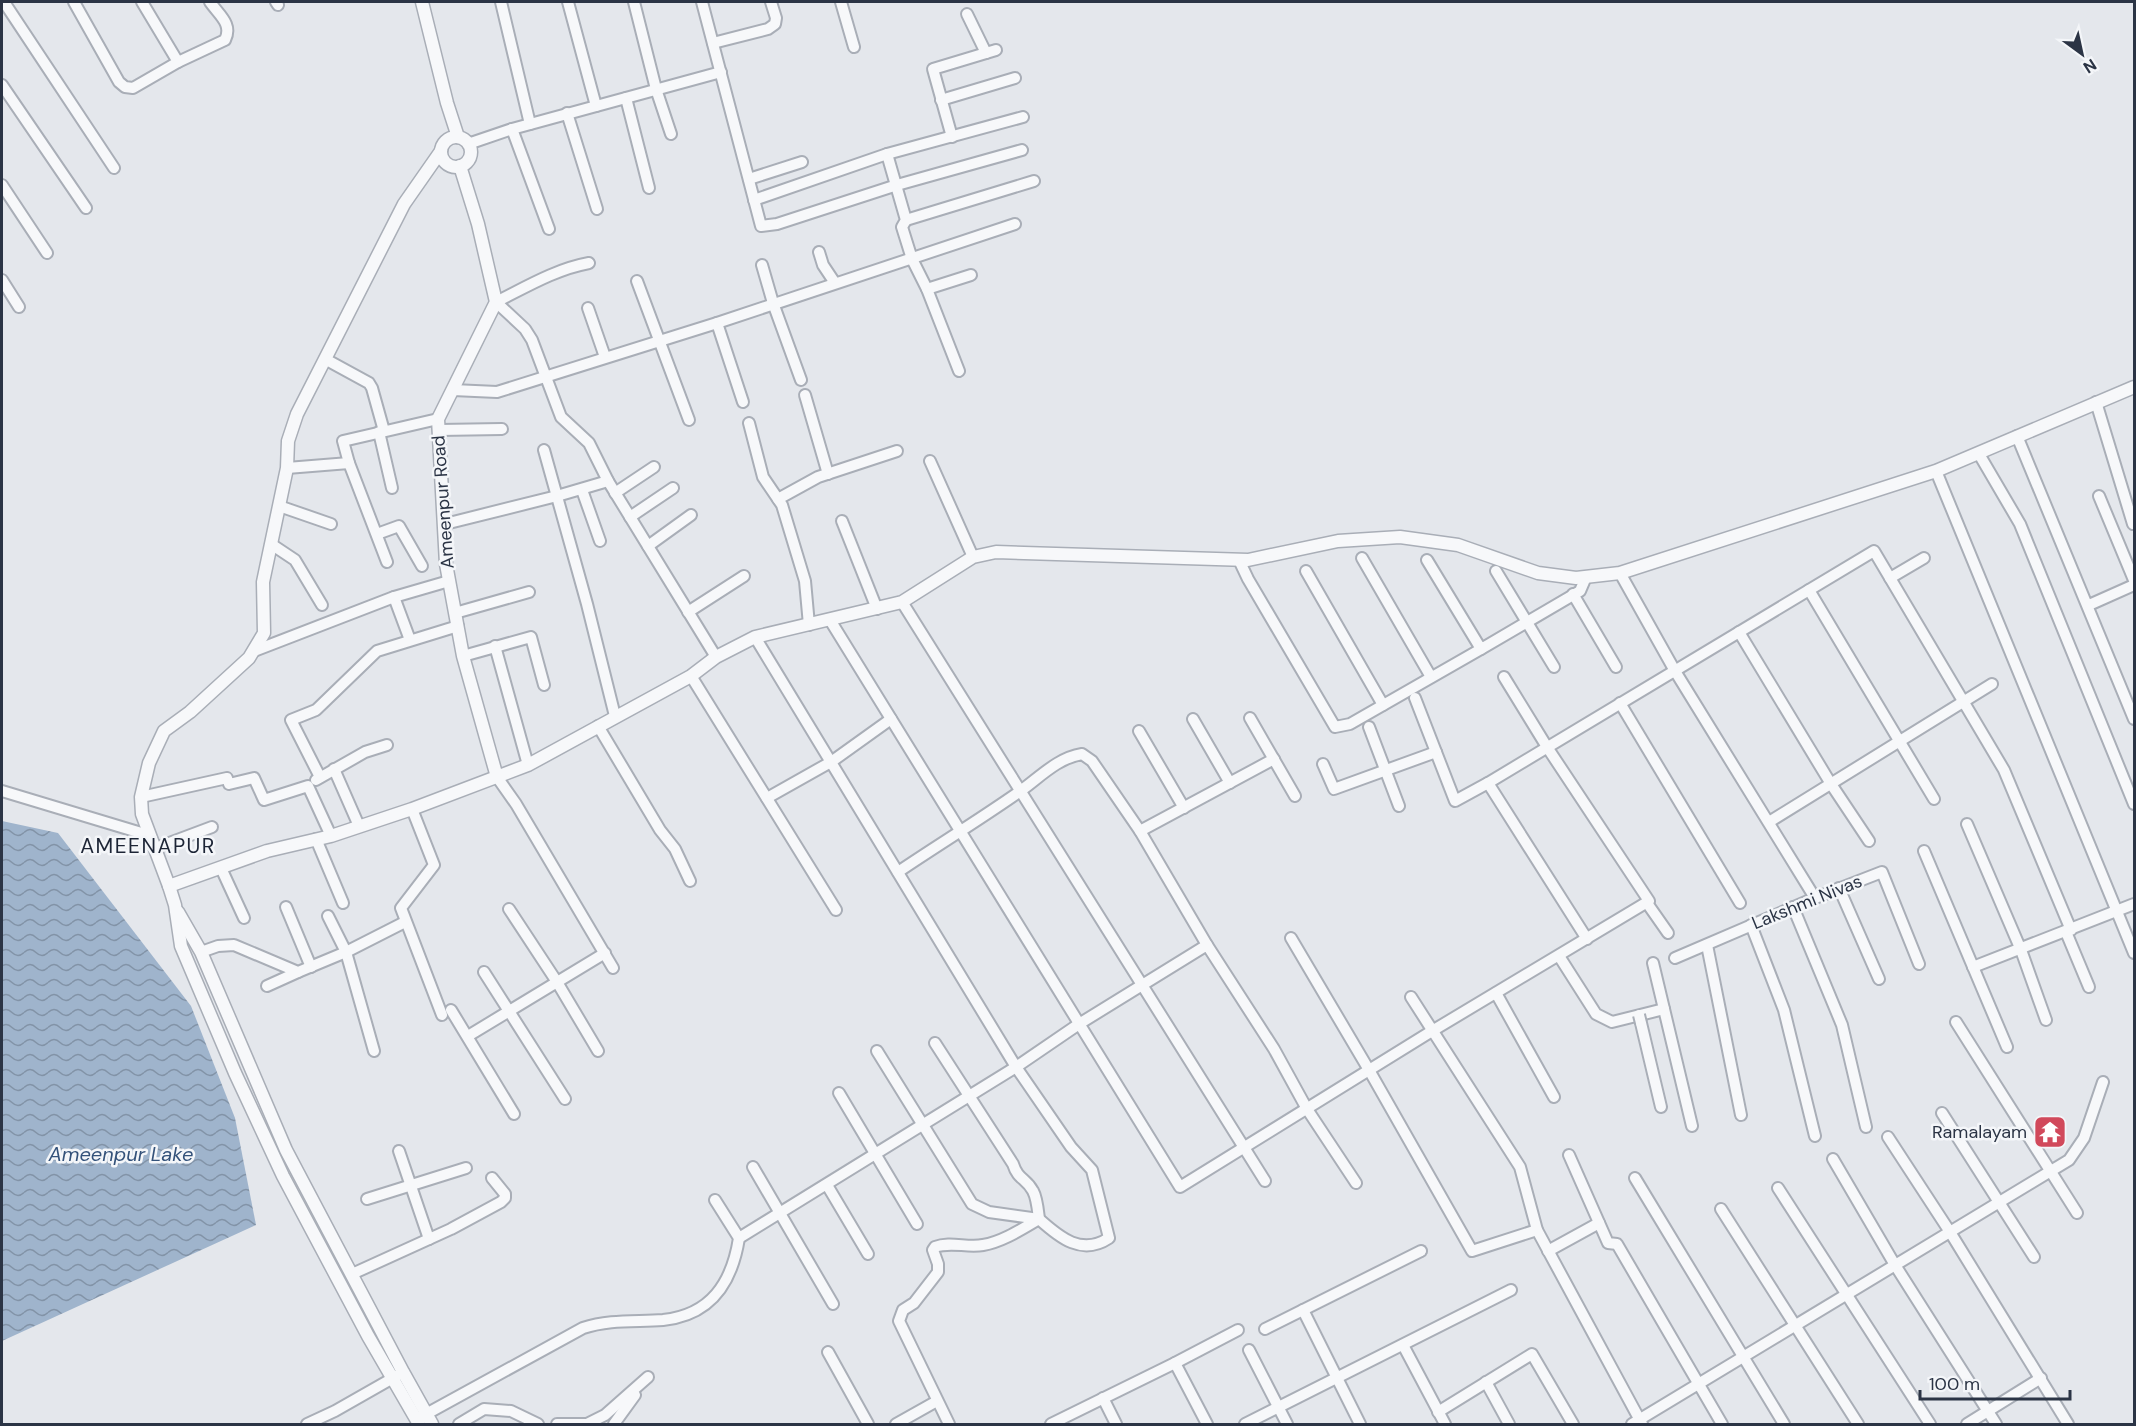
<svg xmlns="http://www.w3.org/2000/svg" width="2136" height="1426" viewBox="0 0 2136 1426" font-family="'DM Sans',sans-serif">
<defs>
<pattern id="water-waves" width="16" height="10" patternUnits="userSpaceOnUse" patternTransform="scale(1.5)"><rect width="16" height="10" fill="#9fb4cc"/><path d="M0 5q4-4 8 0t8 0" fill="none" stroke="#8293a7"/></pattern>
</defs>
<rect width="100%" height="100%" fill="#e4e7ec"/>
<!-- water -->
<path fill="url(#water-waves)" d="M 2,821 L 58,833 L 191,1006 L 235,1118 L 256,1225 L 2,1341 Z"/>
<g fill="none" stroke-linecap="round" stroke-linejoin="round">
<!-- minor casing -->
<g stroke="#a9aeb7" stroke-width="14">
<g id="minor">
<path d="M 4,2 L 114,168"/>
<path d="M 74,2 L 119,82 L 125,87 L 133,88 L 178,62 L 225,40 C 233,24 219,15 210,2"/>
<path d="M 142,2 L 178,62"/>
<path d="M 276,2 L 278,5"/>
<path d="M 501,2 L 530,124"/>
<path d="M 568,2 L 596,106"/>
<path d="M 634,2 L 656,89 L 671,134"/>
<path d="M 702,2 L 761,226 L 777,224 L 897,185 L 1022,150"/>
<path d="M 841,2 L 854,47"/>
<path d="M 967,14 L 986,53"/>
<path d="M 713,43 L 768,29 L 775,24 L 776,18 L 771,2"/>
<path d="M 2,85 L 86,208"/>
<path d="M 626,98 L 649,188"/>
<path d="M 941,100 L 1015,78"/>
<path d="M 567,113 L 597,209"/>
<path d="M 512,129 L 549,229"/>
<path d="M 952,137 L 933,69 L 996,50"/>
<path d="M 468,144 L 512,129 L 721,72"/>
<path d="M 887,154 L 906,220 L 902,227 L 912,259 L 927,289 L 959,371"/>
<path d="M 749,179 L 802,162"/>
<path d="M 2,185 L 47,253"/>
<path d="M 754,200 L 887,154 L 1023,117"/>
<path d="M 906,220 L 1034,181"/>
<path d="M 819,252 L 823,265 L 835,283"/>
<path d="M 589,263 C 556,269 526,287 496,302 L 525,329 L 532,340 L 561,417 L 589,443 L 608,481 L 716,657"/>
<path d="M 762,265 L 773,303 L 801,380"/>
<path d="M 2,280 L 19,307"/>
<path d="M 637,281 L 689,420"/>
<path d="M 927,289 L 971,275"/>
<path d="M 588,308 L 605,357"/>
<path d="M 717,323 L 743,402"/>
<path d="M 325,359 L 369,383 L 372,388 L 384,431"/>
<path d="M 453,390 L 497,392 L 717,323 L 1015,224"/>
<path d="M 805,395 L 828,474"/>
<path d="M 2096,402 L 2133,524"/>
<path d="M 749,423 L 763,477 L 782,505 L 805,581 L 809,625"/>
<path d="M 439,430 L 502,429"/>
<path d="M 379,432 L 392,488"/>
<path d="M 2017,436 L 2134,719"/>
<path d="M 544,450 L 587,604 L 615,716"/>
<path d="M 1979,454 L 2020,524 L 2134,804"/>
<path d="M 930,461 L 973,557"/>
<path d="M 287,468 L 349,463"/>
<path d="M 1936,471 L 2134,953"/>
<path d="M 582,490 L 600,541"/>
<path d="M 615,493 L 654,467"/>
<path d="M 2099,496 L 2134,580"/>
<path d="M 778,499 L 818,477 L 897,451"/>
<path d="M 279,506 L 331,524"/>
<path d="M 630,517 L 673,488"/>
<path d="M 842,521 L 877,609"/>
<path d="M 445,524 L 557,496 L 608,481"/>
<path d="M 377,534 L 399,526 L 422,566"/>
<path d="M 271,544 L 295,560 L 322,605"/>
<path d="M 648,546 L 691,515"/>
<path d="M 1362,558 L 1431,677"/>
<path d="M 1239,560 L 1248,579 L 1335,727 L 1350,724 L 1481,649"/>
<path d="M 1427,560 L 1481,649 L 1580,591 L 1586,577"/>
<path d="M 387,562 L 349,463 L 343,441 L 438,419"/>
<path d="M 1306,571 L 1383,705"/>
<path d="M 1496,571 L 1554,667"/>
<path d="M 1620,573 L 1675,671 L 1815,898"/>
<path d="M 1890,578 L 1924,558"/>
<path d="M 1809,590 L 1934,799"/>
<path d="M 1573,594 L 1616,667"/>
<path d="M 394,597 L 449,581"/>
<path d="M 902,602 L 1265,1181"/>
<path d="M 2089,605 L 2134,585"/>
<path d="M 688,612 L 744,576"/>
<path d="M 455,613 L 529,592"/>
<path d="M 830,620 L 1180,1187 L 1432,1031 L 1649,901 L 1547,747 L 1504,677"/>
<path d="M 1739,632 L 1831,784 L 1869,841"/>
<path d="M 755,637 L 1016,1067 L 1071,1147 L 1092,1170 L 1109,1238 C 1082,1256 1060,1238 1039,1219 C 1038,1211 1037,1198 1033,1191 C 1026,1178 1018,1180 1013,1164 L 935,1043"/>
<path d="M 495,646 L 528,765"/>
<path d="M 254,651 L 394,597 L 410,640"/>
<path d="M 463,656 L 531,637 L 544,685"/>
<path d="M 691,676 L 836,910"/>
<path d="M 1415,698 L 1455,801 L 1488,783"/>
<path d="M 1620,703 L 1740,903"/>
<path d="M 1250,718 L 1295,796"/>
<path d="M 1193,719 L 1230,783"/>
<path d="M 598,726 L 660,830 L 675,849 L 690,881"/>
<path d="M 1369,727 L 1399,806"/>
<path d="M 1139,731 L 1184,808"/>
<path d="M 1323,764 L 1334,789 L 1436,752"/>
<path d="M 334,769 L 359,826"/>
<path d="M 320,777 L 291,720 L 316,710 L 377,651 L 458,626"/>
<path d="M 497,777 L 516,804 L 613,968"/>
<path d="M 316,780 L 365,752 L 387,745"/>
<path d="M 2,791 L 148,835"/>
<path d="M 141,797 L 227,778 L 229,784 L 254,778 L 264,800 L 308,786 L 331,836"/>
<path d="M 767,798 L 831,762 L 891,719"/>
<path d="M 412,809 L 434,865 L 401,908 L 442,1015"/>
<path d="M 1769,822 L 1992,684"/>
<path d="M 1967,824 L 2021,950 L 2046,1020"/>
<path d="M 1140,831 L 1207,945"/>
<path d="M 316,839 L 343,903"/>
<path d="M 156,848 L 212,827"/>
<path d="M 1924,851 L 2007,1047"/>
<path d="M 221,868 L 244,918"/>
<path d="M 898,872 C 938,845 979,820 1019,792 C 1039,778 1057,758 1082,754 L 1092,761 L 1140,831 L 1274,759"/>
<path d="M 1839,888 L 1879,979"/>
<path d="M 1647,903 L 1668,933"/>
<path d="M 286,907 L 311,967"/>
<path d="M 1793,907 L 1842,1025 L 1866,1127"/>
<path d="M 509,909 L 557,982 L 598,1051"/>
<path d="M 328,916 L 346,952 L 374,1051"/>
<path d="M 1751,925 L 1784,1010 L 1815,1136"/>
<path d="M 2066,932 L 2089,987"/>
<path d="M 1291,938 L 1369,1070 L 1472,1251 L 1537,1230"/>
<path d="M 1587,939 L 1488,783 L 1874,551 L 2004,770 L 2071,930"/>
<path d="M 1707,945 L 1741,1115"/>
<path d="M 201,952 L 218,946 L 234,945 L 298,972 L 346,952 L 405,922"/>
<path d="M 1559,956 L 1596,1014 L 1612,1022 L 1664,1009"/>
<path d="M 1675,958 L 1815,898 L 1882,872 L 1919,964"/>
<path d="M 1653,963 L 1692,1126"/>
<path d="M 1973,967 L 2134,904"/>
<path d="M 484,972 L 565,1099"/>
<path d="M 267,986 L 298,972"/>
<path d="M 1496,993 L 1554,1097"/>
<path d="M 1411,997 L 1520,1167 L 1537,1230 L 1642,1424"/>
<path d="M 451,1010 L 514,1114"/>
<path d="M 1956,1022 L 2077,1213"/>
<path d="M 1641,1023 L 1661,1107"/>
<path d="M 468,1036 L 605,953"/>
<path d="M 877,1051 L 972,1204 L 989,1212 L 1039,1219"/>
<path d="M 839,1093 L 917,1224"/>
<path d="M 1942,1113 L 2034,1257"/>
<path d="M 1888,1137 L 1950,1232 L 2068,1424"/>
<path d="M 399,1151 L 429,1239"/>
<path d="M 1569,1155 L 1608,1243 L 1617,1244 L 1722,1424"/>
<path d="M 1833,1159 L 1895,1265 L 1996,1424"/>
<path d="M 753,1167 L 833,1304"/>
<path d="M 1635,1178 L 1784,1424"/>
<path d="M 827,1185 L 868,1254"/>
<path d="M 1778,1188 L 1930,1424"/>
<path d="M 367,1199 L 466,1168"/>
<path d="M 1721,1209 L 1858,1424"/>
<path d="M 739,1238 L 1016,1067 L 1079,1024 L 1207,945 L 1274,1049 L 1307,1109 L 1356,1183"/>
<path d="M 1548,1251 L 1599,1223"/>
<path d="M 352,1274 L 451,1229 L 501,1202 L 505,1198 L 505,1194 L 492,1178"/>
<path d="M 1303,1310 L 1360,1424"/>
<path d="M 1265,1329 L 1421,1251"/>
<path d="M 1403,1345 L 1445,1424"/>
<path d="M 1249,1350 L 1287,1424"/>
<path d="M 828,1352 L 868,1424"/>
<path d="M 1175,1363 L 1238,1330"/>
<path d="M 1486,1382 L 1509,1424"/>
<path d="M 1103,1398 L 1116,1424"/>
<path d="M 1438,1412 L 1532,1354 L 1573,1424"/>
<path d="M 419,1418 L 583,1328 C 610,1319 636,1322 663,1320 C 711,1315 732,1283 739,1238 L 715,1200"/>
<path d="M 307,1424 L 335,1411 L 400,1374"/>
<path d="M 459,1424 L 484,1409 L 511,1411 L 538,1424"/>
<path d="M 557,1424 L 587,1424 L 605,1415 L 648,1377"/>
<path d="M 614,1424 L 635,1395"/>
<path d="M 896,1424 L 937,1401"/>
<path d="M 949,1424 L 899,1321 L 903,1310 L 914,1303 L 938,1272 L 938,1264 L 933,1250 L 935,1247 C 950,1241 967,1248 983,1245 C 1002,1242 1022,1229 1039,1219"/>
<path d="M 1051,1424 L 1175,1363 L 1207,1424"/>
<path d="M 1245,1424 L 1511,1290"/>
<path d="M 1632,1424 L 2069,1160 L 2084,1138 L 2103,1082"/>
<path d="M 1967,1424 L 2041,1378"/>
</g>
</g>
<!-- tertiary casing -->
<g stroke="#a9aeb7" stroke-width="15">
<g id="tertiary">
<path d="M 422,2 L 447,103 L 458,137"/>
<circle cx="456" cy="152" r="15"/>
<path d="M 460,166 L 478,224 L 496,302 L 438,419 L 446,564 L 463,656 L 497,777"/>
<path d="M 169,886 L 267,851 L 331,836 L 412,809 L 528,765 L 691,676 L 716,657 L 755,637 L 902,602 L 973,557 L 996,552 L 1248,560 L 1338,541 L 1400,537 L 1458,545 L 1538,573 L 1576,578 L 1620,573 L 1936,471 L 2134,387"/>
<path d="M 178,912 L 201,952 L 286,1150 L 403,1372 L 432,1424"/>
<path d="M 419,1424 L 368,1336 L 283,1176 L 235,1073 L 181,946 L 175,905 L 169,886 L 142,814 L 141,797 L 149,763 L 164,731 L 190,712 L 249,658 L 264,633 L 263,582 L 287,468 L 288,441 L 297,414 L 404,204 L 441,151"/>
</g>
</g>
<!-- minor -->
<use href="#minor" stroke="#f7f8fa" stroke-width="10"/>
<!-- tertiary -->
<use href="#tertiary" stroke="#f7f8fa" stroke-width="12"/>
<!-- minor-bridge casing -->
<g stroke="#a9aeb7" stroke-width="14" stroke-linecap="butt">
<path id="minor-bridge" d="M 1639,1015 L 1641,1023"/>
</g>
<!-- minor-bridge -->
<use href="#minor-bridge" stroke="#f7f8fa" stroke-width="10"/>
</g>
<!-- icons -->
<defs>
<g id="temple-square" transform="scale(1.725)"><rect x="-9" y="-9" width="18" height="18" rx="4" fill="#d1495b" stroke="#f4f6f9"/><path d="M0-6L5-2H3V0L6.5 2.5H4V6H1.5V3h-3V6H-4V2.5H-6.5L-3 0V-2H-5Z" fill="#fff"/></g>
</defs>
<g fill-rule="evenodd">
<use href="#temple-square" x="2050" y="1132"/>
</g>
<g text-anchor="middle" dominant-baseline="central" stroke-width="5" stroke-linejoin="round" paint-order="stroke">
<!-- street labels -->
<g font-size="18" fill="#2b3445" stroke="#f4f6f9">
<text transform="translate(443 502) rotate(-94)">Ameenpur Road</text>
<text transform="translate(1807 902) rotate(-22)">Lakshmi Nivas</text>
</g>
<!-- poi labels -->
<g font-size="18" fill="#2b3445" stroke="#f4f6f9" text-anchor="end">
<text x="2027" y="1132">Ramalayam</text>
</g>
<!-- water labels -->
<g font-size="20" font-style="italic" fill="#34527a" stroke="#f4f6f9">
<text x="121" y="1154">Ameenpur Lake</text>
</g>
<!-- quarter labels -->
<g font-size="21" letter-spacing="1.5" fill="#1d2536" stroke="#f4f6f9">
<text x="148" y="846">AMEENAPUR</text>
</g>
</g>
<!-- border -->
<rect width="2136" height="1426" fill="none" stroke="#2b3445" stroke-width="6"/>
<!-- north arrow -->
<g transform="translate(2082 54) rotate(147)" stroke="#f4f6f9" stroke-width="4.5" paint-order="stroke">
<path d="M0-4.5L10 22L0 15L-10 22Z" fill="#2b3445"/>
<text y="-9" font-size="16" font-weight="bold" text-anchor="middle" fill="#2b3445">N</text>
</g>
<!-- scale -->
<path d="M1920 1390v9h150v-9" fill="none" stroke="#2b3445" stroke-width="3"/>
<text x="1929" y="1390" font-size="18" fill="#2b3445" stroke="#f4f6f9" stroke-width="4.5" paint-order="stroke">100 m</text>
</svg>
